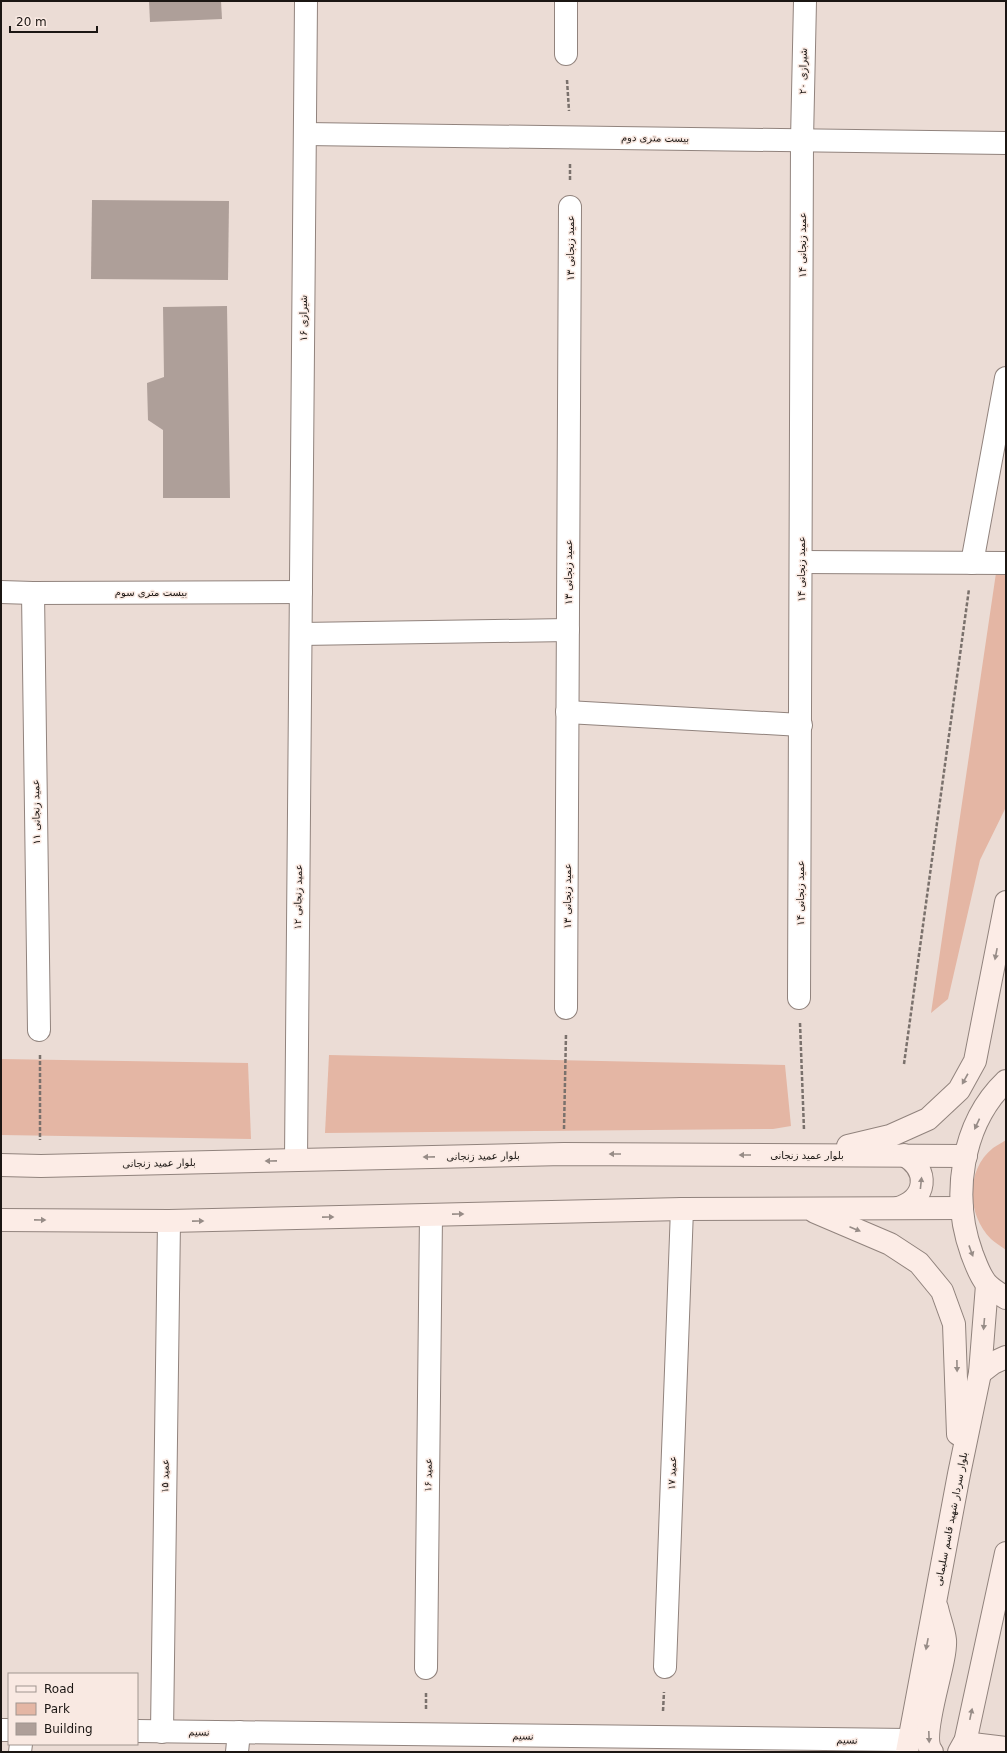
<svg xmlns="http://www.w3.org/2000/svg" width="1007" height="1753" viewBox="0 0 1007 1753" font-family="'DejaVu Sans','Noto Naskh Arabic',sans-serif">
<rect width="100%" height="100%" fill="#ebdcd5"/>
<!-- green -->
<g fill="#e4b6a4">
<path d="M 996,573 L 1006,574 L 1006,807 L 980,860 L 948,999 L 931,1013 Z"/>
<path d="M 329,1055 L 785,1065 L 791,1126 L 773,1129 L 325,1133 Z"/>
<path d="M 1,1059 L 248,1063 L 251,1139 L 1,1135 Z"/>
<path d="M 1006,1140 L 1006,1250 C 1001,1246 995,1243 991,1239 C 967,1215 965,1170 993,1148 C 997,1145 1002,1143 1006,1140 Z"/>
</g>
<!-- building -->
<g fill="#ae9f99">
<path d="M 149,1 L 221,1 L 222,19 L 150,22 Z"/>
<path d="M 92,200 L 229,201 L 228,280 L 91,279 Z"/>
<path d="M 227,306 L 230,498 L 163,498 L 163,430 L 148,420 L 147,383 L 164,377 L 163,307 Z"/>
</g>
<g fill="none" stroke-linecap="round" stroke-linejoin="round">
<!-- minor casing -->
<g stroke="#91837d" stroke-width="24">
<g id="minor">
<path d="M 566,54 L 566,1"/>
<path d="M 305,134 L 1006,143"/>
<path d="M 801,562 L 1006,563"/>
<path d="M 972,563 L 1006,378"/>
<path d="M 33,593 L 39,1030"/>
<path d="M 301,634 L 568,630"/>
<path d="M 567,712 L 801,725"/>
<path d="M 799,998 L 802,140 L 805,1"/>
<path d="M 566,1008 L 570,207"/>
<path d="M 665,1667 L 682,1209"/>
<path d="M 426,1668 L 431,1215"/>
<path d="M 1,1730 L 9,1730"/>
<path d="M 137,1731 L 908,1740"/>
<path d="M 162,1732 L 169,1221"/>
<path d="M 20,1752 L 21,1744"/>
<path d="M 237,1752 L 239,1732"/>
</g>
</g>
<!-- tertiary casing -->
<g stroke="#91837d" stroke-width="24">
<g id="tertiary">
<path d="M 1,592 L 33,593 L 301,592"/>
<path d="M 296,1160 L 306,1"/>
</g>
</g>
<!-- secondary casing -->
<g stroke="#91837d" stroke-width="24">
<g id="secondary">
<path d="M 1006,1081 C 961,1124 951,1197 972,1254 C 976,1264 979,1274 986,1283 C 991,1289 1000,1294 1006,1298"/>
<path d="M 848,1146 L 890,1136 L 928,1119 L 959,1090 L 975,1061 L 1006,902"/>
<path d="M 1,1165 L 41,1166 L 564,1154 L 966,1156"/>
<path d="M 898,1208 C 927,1199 930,1170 904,1155"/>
<path d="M 815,1212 L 890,1244 L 919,1263 L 942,1291 L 954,1324 L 958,1434"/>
<path d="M 1,1220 L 169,1221 L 682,1209 L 962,1208"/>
<path d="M 980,1373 L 993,1363 L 1006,1357"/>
<path d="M 907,1752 L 959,1474 L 980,1373 L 987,1285"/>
<path d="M 932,1752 C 918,1735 947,1664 945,1640 C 944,1630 939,1618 937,1608"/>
<path d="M 959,1752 L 964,1743 L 1006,1748"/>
<path d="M 963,1752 L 1006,1553"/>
</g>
</g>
<!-- path -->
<g stroke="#7a716c" stroke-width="2.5" stroke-dasharray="4 2" stroke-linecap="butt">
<path d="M 567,80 L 569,111"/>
<path d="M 570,164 L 570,181"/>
<path d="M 800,1023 L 804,1130"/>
<path d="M 40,1055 L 40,1140"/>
<path d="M 904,1064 L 969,589"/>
<path d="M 564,1129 L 566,1034"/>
<path d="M 426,1709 L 426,1692"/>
<path d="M 663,1711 L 664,1692"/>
</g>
<!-- minor -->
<use href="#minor" stroke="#fff" stroke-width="22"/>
<!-- tertiary -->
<use href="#tertiary" stroke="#fff" stroke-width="22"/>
<!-- secondary -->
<use href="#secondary" stroke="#fcece6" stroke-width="22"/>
</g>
<!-- one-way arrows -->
<defs><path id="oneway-solid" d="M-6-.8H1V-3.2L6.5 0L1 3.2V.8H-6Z"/></defs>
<g fill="#978c87">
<use href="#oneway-solid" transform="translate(996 954) rotate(101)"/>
<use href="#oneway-solid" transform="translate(965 1079) rotate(119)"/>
<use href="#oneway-solid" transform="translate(977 1124) rotate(115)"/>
<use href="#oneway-solid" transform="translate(615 1154) rotate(-180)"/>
<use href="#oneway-solid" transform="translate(745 1155) rotate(-180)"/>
<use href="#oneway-solid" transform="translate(429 1157) rotate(179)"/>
<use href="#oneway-solid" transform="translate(271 1161) rotate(179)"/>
<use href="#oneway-solid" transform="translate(921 1183) rotate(-84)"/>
<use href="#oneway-solid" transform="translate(458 1214) rotate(-1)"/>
<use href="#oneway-solid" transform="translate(328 1217) rotate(-1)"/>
<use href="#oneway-solid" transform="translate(40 1220) rotate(1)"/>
<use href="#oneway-solid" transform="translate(198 1221) rotate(-1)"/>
<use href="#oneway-solid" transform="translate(855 1229) rotate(23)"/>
<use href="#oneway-solid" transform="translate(971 1251) rotate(70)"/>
<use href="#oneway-solid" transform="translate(984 1324) rotate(95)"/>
<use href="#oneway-solid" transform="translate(957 1366) rotate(89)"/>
<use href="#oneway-solid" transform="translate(927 1644) rotate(101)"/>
<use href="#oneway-solid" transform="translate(971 1714) rotate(-78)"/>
<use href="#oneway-solid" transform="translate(929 1737) rotate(88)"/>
</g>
<g text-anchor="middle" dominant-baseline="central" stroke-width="3" stroke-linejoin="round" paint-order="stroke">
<!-- street labels -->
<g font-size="10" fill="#1b1613" stroke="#f9e9e2">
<text transform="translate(803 71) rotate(-89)">شیرازی ۲۰</text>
<text transform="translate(655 138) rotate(1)">بیست متری دوم</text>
<text transform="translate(802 245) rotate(-90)">عمید زنجانی ۱۴</text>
<text transform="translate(570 248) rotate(-90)">عمید زنجانی ۱۳</text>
<text transform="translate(303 318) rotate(-90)">شیرازی ۱۶</text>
<text transform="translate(801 569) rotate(-90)">عمید زنجانی ۱۴</text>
<text transform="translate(568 572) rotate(-90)">عمید زنجانی ۱۳</text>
<text x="151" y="592">بیست متری سوم</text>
<text transform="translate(36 812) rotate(-91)">عمید زنجانی ۱۱</text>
<text transform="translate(800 893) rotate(-90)">عمید زنجانی ۱۴</text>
<text transform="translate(567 896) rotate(-90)">عمید زنجانی ۱۳</text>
<text transform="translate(298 897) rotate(-89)">عمید زنجانی ۱۲</text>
<text x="807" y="1155">بلوار عمید زنجانی</text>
<text transform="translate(483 1156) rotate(-1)">بلوار عمید زنجانی</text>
<text transform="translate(159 1163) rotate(-1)">بلوار عمید زنجانی</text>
<text transform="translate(672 1473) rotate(-88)">عمید ۱۷</text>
<text transform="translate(428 1475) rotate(-89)">عمید ۱۶</text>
<text transform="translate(165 1476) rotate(-89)">عمید ۱۵</text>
<text transform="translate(951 1519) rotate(-79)">بلوار سردار شهید قاسم سلیمانی</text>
<text transform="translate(199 1732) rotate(1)">نسیم</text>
<text transform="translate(523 1736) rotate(1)">نسیم</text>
<text transform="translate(847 1740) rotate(1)">نسیم</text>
</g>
</g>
<!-- border -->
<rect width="1007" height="1753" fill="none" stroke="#1b1613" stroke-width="4"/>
<!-- legend -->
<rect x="8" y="1673" width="130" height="72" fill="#f9e9e2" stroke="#a0958f"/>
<rect x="16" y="1686" width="20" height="6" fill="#fcece6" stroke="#a0958f"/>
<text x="44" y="1693" font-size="12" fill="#1b1613">Road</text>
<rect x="16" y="1703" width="20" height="12" fill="#e4b6a4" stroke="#a0958f"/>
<text x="44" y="1713" font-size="12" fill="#1b1613">Park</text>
<rect x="16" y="1723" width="20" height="12" fill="#ae9f99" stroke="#a0958f"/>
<text x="44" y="1733" font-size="12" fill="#1b1613">Building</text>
<!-- scale -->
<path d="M10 26v6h87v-6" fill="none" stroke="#1b1613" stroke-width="2"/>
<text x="16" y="26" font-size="12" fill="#1b1613" stroke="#f9e9e2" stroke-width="3" paint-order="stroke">20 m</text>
</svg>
